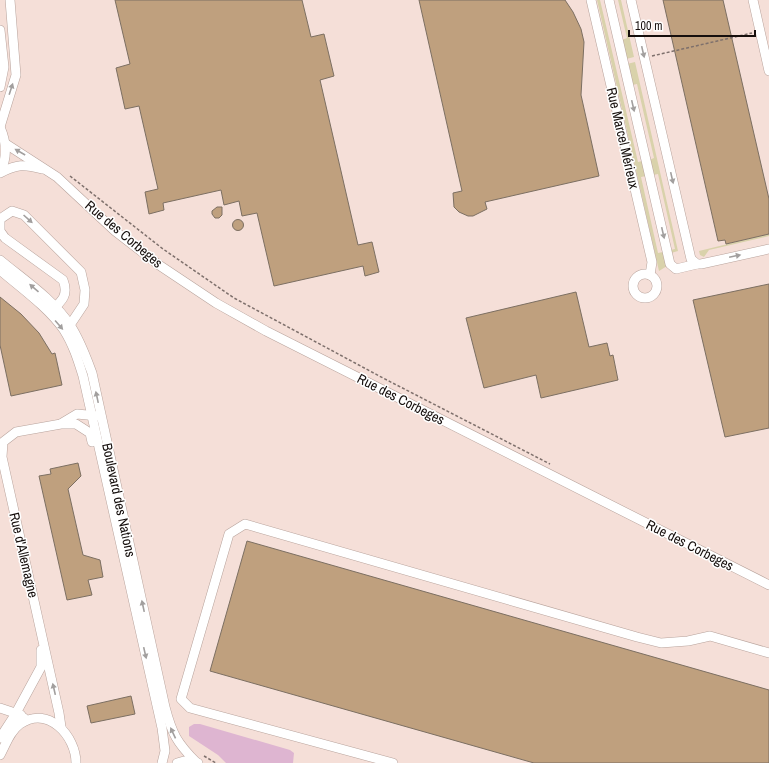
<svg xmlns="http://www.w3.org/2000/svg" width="769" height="763" viewBox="0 0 769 763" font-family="'Archivo Narrow',sans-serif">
<rect width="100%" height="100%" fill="#f5dfd8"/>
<!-- green -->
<g fill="#d9d2ab">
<path d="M 597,0 L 600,0 L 638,162 L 642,161 L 646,176 L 641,177 L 658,253 L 663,252 L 667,266 L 659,271 Z"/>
<path d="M 618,0 L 621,0 L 634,57 L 626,59 L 622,40 L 627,38 Z"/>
<path d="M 635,62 L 678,251 L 671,253 L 670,250 L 675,249 L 658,174 L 653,175 L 649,160 L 654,158 L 637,84 L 632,85 L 627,64 Z"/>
<path d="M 769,234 L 769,236 L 709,250 L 704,257 L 700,255 L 699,251 Z"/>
</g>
<!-- water -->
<path fill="#deb5d1" d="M 194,724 L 200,724 L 290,750 L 294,753 L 293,763 L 226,763 L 218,755 L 189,736 L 189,727 Z"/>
<!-- building -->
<g fill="#bfa07e" stroke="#7c6f62">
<path d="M 115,0 L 302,0 L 311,37 L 324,34 L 334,76 L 320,80 L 358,245 L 372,242 L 379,272 L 365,276 L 363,266 L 274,286 L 257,213 L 242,216 L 239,201 L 224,205 L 221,190 L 163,203 L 164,210 L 149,214 L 145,192 L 158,189 L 139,106 L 125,109 L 116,68 L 130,64 Z"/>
<path d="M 419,0 L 565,0 L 573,12 L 581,29 L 584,42 L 581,95 L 599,176 L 485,202 L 487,209 L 473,216 L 468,216 L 459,212 L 454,207 L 453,193 L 462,191 Z"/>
<path d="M 663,0 L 723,0 L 769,199 L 769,234 L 726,244 L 725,240 L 718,241 Z"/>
<path d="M 217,207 L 222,207 L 222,215 L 219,218 L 215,218 L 212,214 L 212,211 Z"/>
<circle cx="238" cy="225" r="5.5"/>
<path d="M 769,284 L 769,428 L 725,437 L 693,300 Z"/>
<path d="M 576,292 L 589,347 L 607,343 L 610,356 L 613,355 L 618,380 L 541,398 L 536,375 L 484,388 L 466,318 Z"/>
<path d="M 0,297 L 21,314 L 39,333 L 52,354 L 55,353 L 62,385 L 11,396 L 0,345 Z"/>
<path d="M 78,463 L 81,476 L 68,489 L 83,555 L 100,560 L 103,577 L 88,580 L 92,595 L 67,600 L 39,476 L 51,474 L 50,469 Z"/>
<path d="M 247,541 L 769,690 L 769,763 L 534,763 L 210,671 Z"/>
<path d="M 131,696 L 135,714 L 91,723 L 87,706 Z"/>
</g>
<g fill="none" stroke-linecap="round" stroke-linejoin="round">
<!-- minor casing -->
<g stroke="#b8a39c" stroke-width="10">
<g id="minor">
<path d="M 591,0 L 652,262 L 650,275"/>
<path d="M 609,0 L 670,264 L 676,269 L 697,264"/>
<path d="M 631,0 L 691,259 L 697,264 L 701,264 L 769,249"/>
<path d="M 753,0 L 769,71"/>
<path d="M 0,30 L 4,67 L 0,87"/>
<path d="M 0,127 L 16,75 L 10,0"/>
<path d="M 0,127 C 7,143 8,157 0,172"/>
<path d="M 6,144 L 57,177 L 115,231 L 159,265 L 216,303 L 266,331 L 769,585"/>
<path d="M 0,173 C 17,164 24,164 42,169"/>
<path d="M 0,260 C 24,280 53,299 70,325 C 80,340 86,357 92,373 L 165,707 C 172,734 177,743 197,763"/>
<path d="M 0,270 C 21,288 48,307 64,330 C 73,344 78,360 83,376 L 162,728 L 165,751 L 162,763"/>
<circle cx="645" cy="286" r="12"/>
<path d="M 51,311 C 62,301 69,295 63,280 L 5,238 L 0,231 L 0,219 L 12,211 L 24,215 L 81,272 L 85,290 L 84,304 L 70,325"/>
<path d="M 62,423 L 77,414 L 97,416"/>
<path d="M 0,708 L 21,715"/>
<path d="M 16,713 L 41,667 L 41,650"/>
<path d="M 61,727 L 59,713 L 2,457 L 3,442 L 16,432 L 61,424 L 76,424 L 90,433 L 92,442"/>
<path d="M 0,738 L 13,718 L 24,718"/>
<path d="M 0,755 C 6,744 10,731 20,724 C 48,705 76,736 76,763"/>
<path d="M 177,763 L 184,761 L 198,763"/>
<path d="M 393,763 L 190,708 L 181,699 L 229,534 L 245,524 L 637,637 L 661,643 L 688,641 L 710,636 L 769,653"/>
</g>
</g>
<!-- path -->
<g stroke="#7e706c" stroke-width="1.5" stroke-dasharray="3 2" stroke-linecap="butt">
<path d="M 652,56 L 752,33"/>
<path d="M 70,176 L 163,249 L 234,298 L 383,378 L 550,464"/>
<path d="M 204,756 L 216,763"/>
</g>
<!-- minor -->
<use href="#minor" stroke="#fff" stroke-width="9"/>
</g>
<!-- one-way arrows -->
<defs><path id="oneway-solid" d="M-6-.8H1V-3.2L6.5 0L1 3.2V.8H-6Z"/></defs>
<g fill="#a29f9e">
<use href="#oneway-solid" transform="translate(643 52) rotate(77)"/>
<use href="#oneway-solid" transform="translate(11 89) rotate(-72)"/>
<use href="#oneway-solid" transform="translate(633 106) rotate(77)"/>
<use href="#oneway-solid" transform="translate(20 152) rotate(-150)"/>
<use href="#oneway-solid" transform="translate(672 178) rotate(77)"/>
<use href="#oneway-solid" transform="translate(28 219) rotate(42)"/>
<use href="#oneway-solid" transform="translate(663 233) rotate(77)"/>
<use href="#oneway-solid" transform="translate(735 256) rotate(-12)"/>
<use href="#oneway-solid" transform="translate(34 288) rotate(-139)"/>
<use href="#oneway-solid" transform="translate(59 325) rotate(49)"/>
<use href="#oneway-solid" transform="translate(97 397) rotate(-102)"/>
<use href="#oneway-solid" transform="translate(143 606) rotate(-102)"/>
<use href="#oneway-solid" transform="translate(145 653) rotate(77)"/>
<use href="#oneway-solid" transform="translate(54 689) rotate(-103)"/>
<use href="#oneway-solid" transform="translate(173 733) rotate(-115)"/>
</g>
<g text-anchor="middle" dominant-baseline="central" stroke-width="3" stroke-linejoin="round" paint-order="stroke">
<!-- street labels -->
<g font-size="14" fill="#160f0d" stroke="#fff">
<text transform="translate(623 138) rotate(77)">Rue Marcel Mérieux</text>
<text transform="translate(124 234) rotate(40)">Rue des Corbeges</text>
<text transform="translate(401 399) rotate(27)">Rue des Corbeges</text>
<text transform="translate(119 500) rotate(78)">Boulevard des Nations</text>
<text transform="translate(690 545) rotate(27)">Rue des Corbeges</text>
<text transform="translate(24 555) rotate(77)">Rue d'Allemagne</text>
</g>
</g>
<!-- scale -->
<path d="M629 30v6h126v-6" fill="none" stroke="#160f0d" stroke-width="2"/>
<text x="635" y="30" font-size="12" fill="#160f0d" stroke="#ffffff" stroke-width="3" paint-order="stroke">100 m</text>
</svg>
